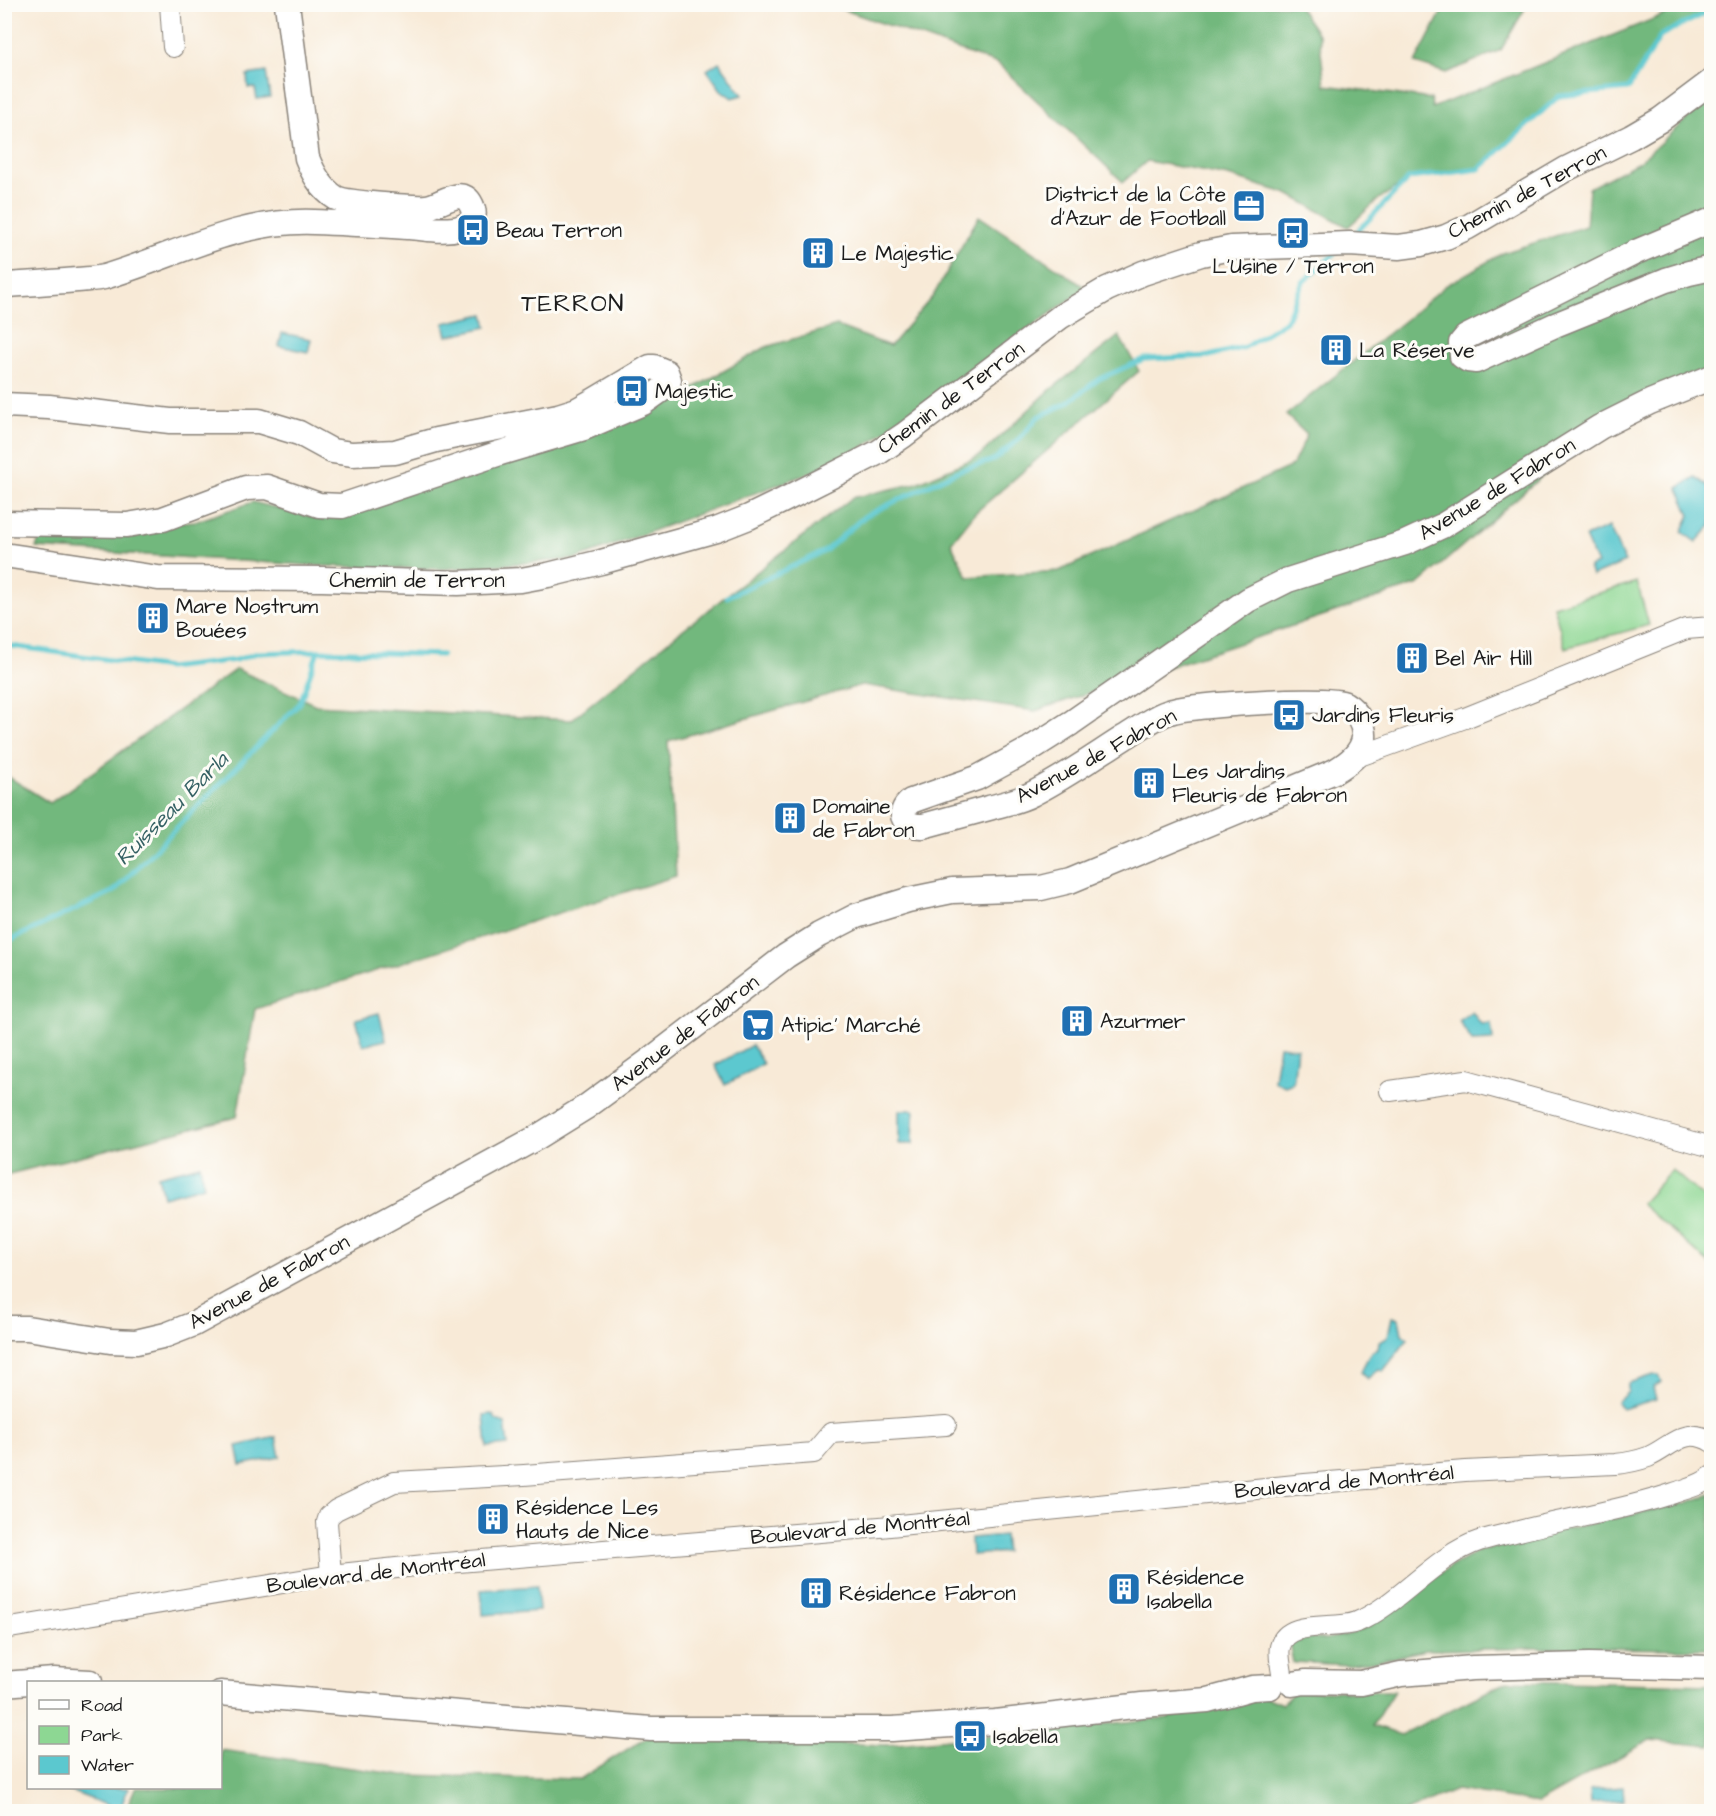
<svg xmlns="http://www.w3.org/2000/svg" width="1716" height="1816" viewBox="0 0 1716 1816" font-family="'Architects Daughter',sans-serif">
<rect width="100%" height="100%" fill="#fdfcf7"/>
<filter id="ink" filterUnits="userSpaceOnUse"><feTurbulence type="fractalNoise" baseFrequency=".0167" numOctaves="2"/><feDisplacementMap in="SourceGraphic" scale="12" xChannelSelector="R" yChannelSelector="G"/><feConvolveMatrix kernelMatrix="1 2 1 2 8 2 1 2 1" color-interpolation-filters="sRGB"/></filter>
<filter id="wash" filterUnits="userSpaceOnUse"><feTurbulence type="fractalNoise" baseFrequency=".008" numOctaves="4" result="noise"/><feDisplacementMap in="SourceGraphic" scale="24" xChannelSelector="R" yChannelSelector="G"/><feGaussianBlur stdDeviation="1.35" result="paint"/><feColorMatrix in="noise" values="0 0 0 0 0 0 0 0 0 0 0 0 0 0 0 0 0 1.4 0 .05"/><feComposite in="paint" operator="in"/></filter>
<g filter="url(#wash)">
<rect width="100%" height="100%" fill="#f8ead7"/>
<!-- green -->
<g fill="#8dd793" stroke="#547a58" stroke-width="1.5">
<path d="M 1637,582 L 1649,625 L 1565,648 L 1553,606 Z"/>
<path d="M 1672,1170 L 1711,1204 L 1711,1265 L 1641,1204 Z"/>
</g>
<!-- forest -->
<g fill="#72b87d" stroke="#476a4c" stroke-width="1.5">
<path d="M 1446,4 L 1527,4 L 1527,5 L 1501,50 L 1446,73 L 1415,63 Z"/>
<path d="M 830,5 L 1298,5 L 1319,36 L 1325,85 L 1431,99 L 1432,108 L 1688,5 L 1711,5 L 1712,10 L 1661,35 L 1628,89 L 1559,96 L 1479,169 L 1409,179 L 1379,199 L 1348,227 L 1288,194 L 1228,176 L 1147,161 L 1123,182 L 998,64 Z"/>
<path d="M 1711,97 L 1711,372 L 1631,398 L 1419,584 L 1035,711 L 862,685 L 668,741 L 676,876 L 255,1009 L 237,1117 L 5,1175 L 4,774 L 50,803 L 236,669 L 316,705 L 571,720 L 677,634 L 852,498 L 917,483 L 979,456 L 1050,390 L 1119,336 L 1139,371 L 975,513 L 951,543 L 968,577 L 1059,571 L 1292,466 L 1307,435 L 1286,415 L 1404,321 L 1445,286 L 1503,253 L 1586,226 L 1589,188 L 1639,162 Z"/>
<path d="M 979,216 L 1086,288 L 845,460 L 576,559 L 444,569 L 322,566 L 36,548 L 42,530 L 197,521 L 253,502 L 323,520 L 666,404 L 766,347 L 837,326 L 890,346 L 933,296 Z"/>
<path d="M 1711,1494 L 1711,1649 L 1552,1648 L 1425,1650 L 1388,1659 L 1348,1665 L 1293,1662 L 1289,1644 L 1306,1639 L 1325,1639 L 1347,1635 L 1368,1627 L 1445,1570 L 1479,1551 L 1529,1537 L 1686,1503 Z"/>
<path d="M 1508,1681 L 1711,1685 L 1711,1746 L 1650,1740 L 1538,1803 L 1456,1790 L 1404,1812 L 125,1812 L 135,1788 L 220,1788 L 221,1750 L 403,1775 L 580,1779 L 647,1737 L 887,1745 L 1167,1718 L 1260,1695 L 1282,1704 L 1295,1691 L 1394,1691 L 1372,1726 L 1401,1735 Z"/>
</g>
<!-- water -->
<g fill="#5bc8cf" stroke="#3c7276" stroke-width="1.5">
<path d="M 719,62 L 743,95 L 732,98 L 721,90 L 707,70 Z"/>
<path d="M 266,72 L 270,97 L 257,99 L 255,88 L 248,88 L 247,75 Z"/>
<path d="M 484,314 L 487,327 L 447,336 L 444,323 Z"/>
<path d="M 282,333 L 311,339 L 308,352 L 279,346 Z"/>
<path d="M 1695,477 L 1712,489 L 1711,526 L 1696,542 L 1682,532 L 1690,515 L 1678,488 Z"/>
<path d="M 1609,527 L 1625,562 L 1592,576 L 1589,567 L 1597,564 L 1585,537 Z"/>
<path d="M 1472,1012 L 1481,1024 L 1491,1023 L 1493,1040 L 1472,1041 L 1459,1021 Z"/>
<path d="M 379,1013 L 386,1040 L 363,1045 L 356,1019 Z"/>
<path d="M 752,1045 L 763,1064 L 725,1085 L 715,1065 Z"/>
<path d="M 1279,1046 L 1297,1048 L 1293,1083 L 1285,1086 L 1274,1081 Z"/>
<path d="M 899,1110 L 914,1110 L 913,1144 L 899,1144 Z"/>
<path d="M 200,1165 L 204,1186 L 163,1197 L 158,1176 Z"/>
<path d="M 1392,1317 L 1399,1319 L 1402,1334 L 1408,1339 L 1383,1371 L 1379,1369 L 1367,1379 L 1361,1372 L 1362,1369 L 1371,1352 L 1378,1349 L 1379,1342 L 1388,1336 Z"/>
<path d="M 1654,1375 L 1658,1375 L 1661,1382 L 1653,1388 L 1656,1399 L 1622,1409 L 1617,1402 L 1628,1392 L 1628,1383 Z"/>
<path d="M 493,1414 L 496,1420 L 505,1423 L 508,1445 L 487,1447 L 484,1415 Z"/>
<path d="M 276,1437 L 280,1457 L 241,1465 L 237,1446 Z"/>
<path d="M 1004,1535 L 1006,1552 L 972,1555 L 971,1538 Z"/>
<path d="M 537,1586 L 539,1611 L 483,1615 L 481,1590 Z"/>
<path d="M 1623,1787 L 1624,1800 L 1590,1803 L 1589,1790 Z"/>
<path d="M 71,1788 L 128,1788 L 120,1810 L 70,1791 Z"/>
</g>
<g fill="none" stroke-linecap="round" stroke-linejoin="round">
<!-- stream -->
<g stroke="#5bc8cf" stroke-width="5">
<path d="M 1353,236 L 1409,178 L 1479,169 L 1559,96 L 1628,89 L 1661,35 L 1712,10"/>
<path d="M 727,597 L 825,551 L 865,516 L 960,470 L 994,460 L 1021,437 L 1038,417 L 1067,403 L 1099,379 L 1144,359 L 1209,356 L 1245,347 L 1286,321 L 1303,282 L 1335,253"/>
<path d="M 4,645 L 168,668 L 236,660 L 257,653 L 318,651"/>
<path d="M 4,943 L 114,891 L 300,703 L 318,651 L 442,655"/>
</g>
</g>
</g>
<g filter="url(#ink)">
<g fill="none" stroke-linecap="round" stroke-linejoin="round">
<!-- minor casing -->
<g stroke="#8a837a" stroke-width="22">
<g id="minor">
<path d="M 170,4 L 173,47"/>
<path d="M 1354,758 L 1465,718 L 1686,629 L 1712,627"/>
<path d="M 1390,1091 L 1466,1080 L 1712,1147"/>
<path d="M 331,1575 L 327,1522 L 329,1516 L 336,1510 L 394,1482 L 524,1475 L 814,1453 L 831,1433 L 946,1425"/>
<path d="M 4,1629 L 331,1575 L 434,1564 L 880,1527 L 1305,1484 L 1465,1471 L 1615,1464 C 1626,1463 1637,1461 1648,1457 C 1671,1447 1685,1425 1712,1442"/>
<path d="M 1282,1674 C 1281,1665 1278,1655 1280,1647 C 1287,1618 1334,1631 1357,1622 C 1400,1604 1434,1556 1479,1541 C 1492,1537 1506,1534 1519,1531 C 1570,1518 1624,1510 1674,1493 C 1687,1488 1701,1486 1712,1476"/>
</g>
</g>
<!-- tertiary casing -->
<g stroke="#8a837a" stroke-width="27">
<g id="tertiary">
<path d="M 1712,220 L 1636,252 L 1466,337 L 1461,343 L 1462,356 L 1468,360 L 1476,361 L 1555,325 L 1666,280 L 1689,273 L 1712,268"/>
<path d="M 4,285 C 29,284 53,282 77,280 C 86,279 96,279 104,277 C 175,256 238,219 314,222 C 346,223 377,225 409,227 C 425,228 444,232 459,228 C 468,225 476,219 473,209 C 464,182 441,206 426,207 C 413,208 346,203 336,198 C 321,189 313,173 307,158 L 287,4"/>
<path d="M 4,405 L 49,407 L 170,421 L 259,421 L 299,433 L 332,451 L 352,454 L 395,452 L 436,440 L 558,416 L 577,410 L 593,401 L 650,367 L 654,367 L 666,372 L 669,380 L 667,386 L 643,403 L 584,428 L 500,453 L 342,506 L 319,505 L 267,487 L 246,488 L 163,519 L 127,525 L 4,523"/>
<path d="M 4,555 L 158,578 L 322,579 L 458,583 L 521,580 L 548,575 L 601,562 L 716,530 L 749,517 L 782,501 L 879,452 L 904,435 L 1060,317 L 1107,289 L 1143,273 L 1201,254 L 1231,248 L 1349,244 L 1399,247 L 1421,244 L 1446,237 L 1468,227 L 1566,169 L 1631,137 L 1660,120 L 1712,81"/>
<path d="M 4,1328 L 27,1328 L 110,1341 L 136,1342 L 166,1335 L 194,1324 L 536,1138 L 586,1107 L 649,1061 L 786,956 L 819,935 L 856,916 L 908,900 L 952,891 L 1041,888 L 1070,881 L 1335,771 C 1347,764 1362,754 1364,738 C 1365,725 1357,711 1345,704 C 1329,696 1195,705 1173,711 C 1156,715 1140,728 1125,737 C 1095,756 1064,778 1032,794 C 1019,801 1003,804 989,808 C 967,814 945,820 923,826 C 905,827 895,814 911,801 L 977,778 L 1030,749 L 1071,723 L 1248,600 L 1288,580 L 1405,543 L 1442,526 L 1600,427 L 1650,402 L 1712,377"/>
<path d="M 4,1684 L 54,1680 L 90,1682"/>
<path d="M 1292,1684 L 1305,1682 L 1361,1683 L 1401,1674 L 1473,1668 L 1589,1665 L 1712,1668"/>
<path d="M 220,1693 L 651,1729 L 892,1729 L 995,1722 L 1142,1705 L 1208,1700 L 1252,1688 L 1270,1687"/>
</g>
</g>
<!-- minor -->
<use href="#minor" stroke="#fff" stroke-width="20"/>
<!-- tertiary -->
<use href="#tertiary" stroke="#fff" stroke-width="24"/>
</g>
</g>
<!-- icons -->
<defs>
<g id="office-square" transform="scale(1.725)"><rect x="-9" y="-9" width="18" height="18" rx="4" fill="#1f6fb2" stroke="#fdfcf7"/><path d="M-6-3h4V-5.5h4V-3h4V5H-6ZM-1-4.5V-3h2v-1.5ZM-6 0V1H6V0Z" fill="#fff"/></g>
<g id="bus-square" transform="scale(1.725)"><rect x="-9" y="-9" width="18" height="18" rx="4" fill="#1f6fb2" stroke="#fdfcf7"/><path d="M-5-6H5V4H4V6H2V4H-2V6H-4V4H-5ZM-3.5-4V0h7V-4ZM-3.5 1.2v1.5H-2V1.2ZM2 1.2v1.5H3.5V1.2Z" fill="#fff"/></g>
<g id="building-square" transform="scale(1.725)"><rect x="-9" y="-9" width="18" height="18" rx="4" fill="#1f6fb2" stroke="#fdfcf7"/><path d="M-4-6H4V6H1V3H-1V6H-4ZM-2.5-4.3h1.7v1.8h-1.7ZM.8-4.3h1.7v1.8H.8ZM-2.5-1h1.7V.8h-1.7ZM.8-1h1.7V.8H.8Z" fill="#fff"/></g>
<g id="supermarket-square" transform="scale(1.725)"><rect x="-9" y="-9" width="18" height="18" rx="4" fill="#1f6fb2" stroke="#fdfcf7"/><path d="M-6-5.5h2.5l.6 2H6L4.5 2H-2.5L-4.4-4H-6ZM-1.5 3.2a1.3 1.3 0 1 0 .1 0ZM3 3.2a1.3 1.3 0 1 0 .1 0Z" fill="#fff"/></g>
</defs>
<g fill-rule="evenodd">
<use href="#office-square" x="1249" y="206"/>
<use href="#bus-square" x="473" y="230"/>
<use href="#bus-square" x="1293" y="233"/>
<use href="#building-square" x="818" y="253"/>
<use href="#building-square" x="1336" y="350"/>
<use href="#bus-square" x="632" y="391"/>
<use href="#building-square" x="153" y="618"/>
<use href="#building-square" x="1412" y="658"/>
<use href="#bus-square" x="1289" y="715"/>
<use href="#building-square" x="1149" y="783"/>
<use href="#building-square" x="790" y="818"/>
<use href="#building-square" x="1077" y="1021"/>
<use href="#supermarket-square" x="758" y="1025"/>
<use href="#building-square" x="493" y="1519"/>
<use href="#building-square" x="1124" y="1589"/>
<use href="#building-square" x="816" y="1593"/>
<use href="#bus-square" x="970" y="1736"/>
</g>
<g text-anchor="middle" dominant-baseline="central" stroke-width="6" stroke-linejoin="round" paint-order="stroke">
<!-- street labels -->
<g font-size="21" fill="#1c1c1c" stroke="#fdfcf7">
<text transform="translate(1527 192) rotate(-28)">Chemin de Terron</text>
<text transform="translate(951 398) rotate(-36)">Chemin de Terron</text>
<text transform="translate(1497 489) rotate(-31)">Avenue de Fabron</text>
<text x="417" y="580">Chemin de Terron</text>
<text transform="translate(1096 756) rotate(-28)">Avenue de Fabron</text>
<text transform="translate(685 1033) rotate(-37)">Avenue de Fabron</text>
<text transform="translate(269 1282) rotate(-28)">Avenue de Fabron</text>
<text transform="translate(1344 1482) rotate(-5)">Boulevard de Montréal</text>
<text transform="translate(860 1528) rotate(-5)">Boulevard de Montréal</text>
<text transform="translate(376 1573) rotate(-7)">Boulevard de Montréal</text>
</g>
<!-- poi labels -->
<g font-size="21" fill="#1c1c1c" stroke="#fdfcf7" text-anchor="start">
<text x="1226" y="194" text-anchor="end">District de la Côte<tspan x="1226" dy="24">d'Azur de Football</tspan></text>
<text x="496" y="230">Beau Terron</text>
<text x="841" y="253">Le Majestic</text>
<text x="1293" y="266" text-anchor="middle">L'Usine / Terron</text>
<text x="1359" y="350">La Réserve</text>
<text x="655" y="391">Majestic</text>
<text x="176" y="606">Mare Nostrum<tspan x="176" dy="24">Bouées</tspan></text>
<text x="1435" y="658">Bel Air Hill</text>
<text x="1312" y="715">Jardins Fleuris</text>
<text x="1172" y="771">Les Jardins<tspan x="1172" dy="24">Fleuris de Fabron</tspan></text>
<text x="813" y="806">Domaine<tspan x="813" dy="24">de Fabron</tspan></text>
<text x="1100" y="1021">Azurmer</text>
<text x="781" y="1025">Atipic' Marché</text>
<text x="516" y="1507">Résidence Les<tspan x="516" dy="24">Hauts de Nice</tspan></text>
<text x="1147" y="1577">Résidence<tspan x="1147" dy="24">Isabella</tspan></text>
<text x="839" y="1593">Résidence Fabron</text>
<text x="993" y="1736">Isabella</text>
</g>
<!-- water labels -->
<g font-size="22" font-style="italic" fill="#356164" stroke="#fdfcf7">
<text transform="translate(172 809) rotate(-45)">Ruisseau Barla</text>
</g>
<!-- quarter labels -->
<g font-size="24" letter-spacing="1.5" fill="#1c1c1c" stroke="#fdfcf7">
<text x="573" y="304">TERRON</text>
</g>
</g>
<!-- margin -->
<rect width="1716" height="1816" fill="none" stroke="#fdfcf7" stroke-width="24"/>
<!-- legend -->
<rect x="27" y="1681" width="195" height="108" fill="#fdfcf7" stroke="#a3a29f" stroke-width="1.5"/>
<rect x="39" y="1700" width="30" height="9" fill="#ffffff" stroke="#a3a29f" stroke-width="1.5"/>
<text x="81" y="1711" font-size="18" fill="#1c1c1c">Road</text>
<rect x="39" y="1726" width="30" height="18" fill="#8dd793" stroke="#a3a29f" stroke-width="1.5"/>
<text x="81" y="1741" font-size="18" fill="#1c1c1c">Park</text>
<rect x="39" y="1756" width="30" height="18" fill="#5bc8cf" stroke="#a3a29f" stroke-width="1.5"/>
<text x="81" y="1771" font-size="18" fill="#1c1c1c">Water</text>
</svg>
